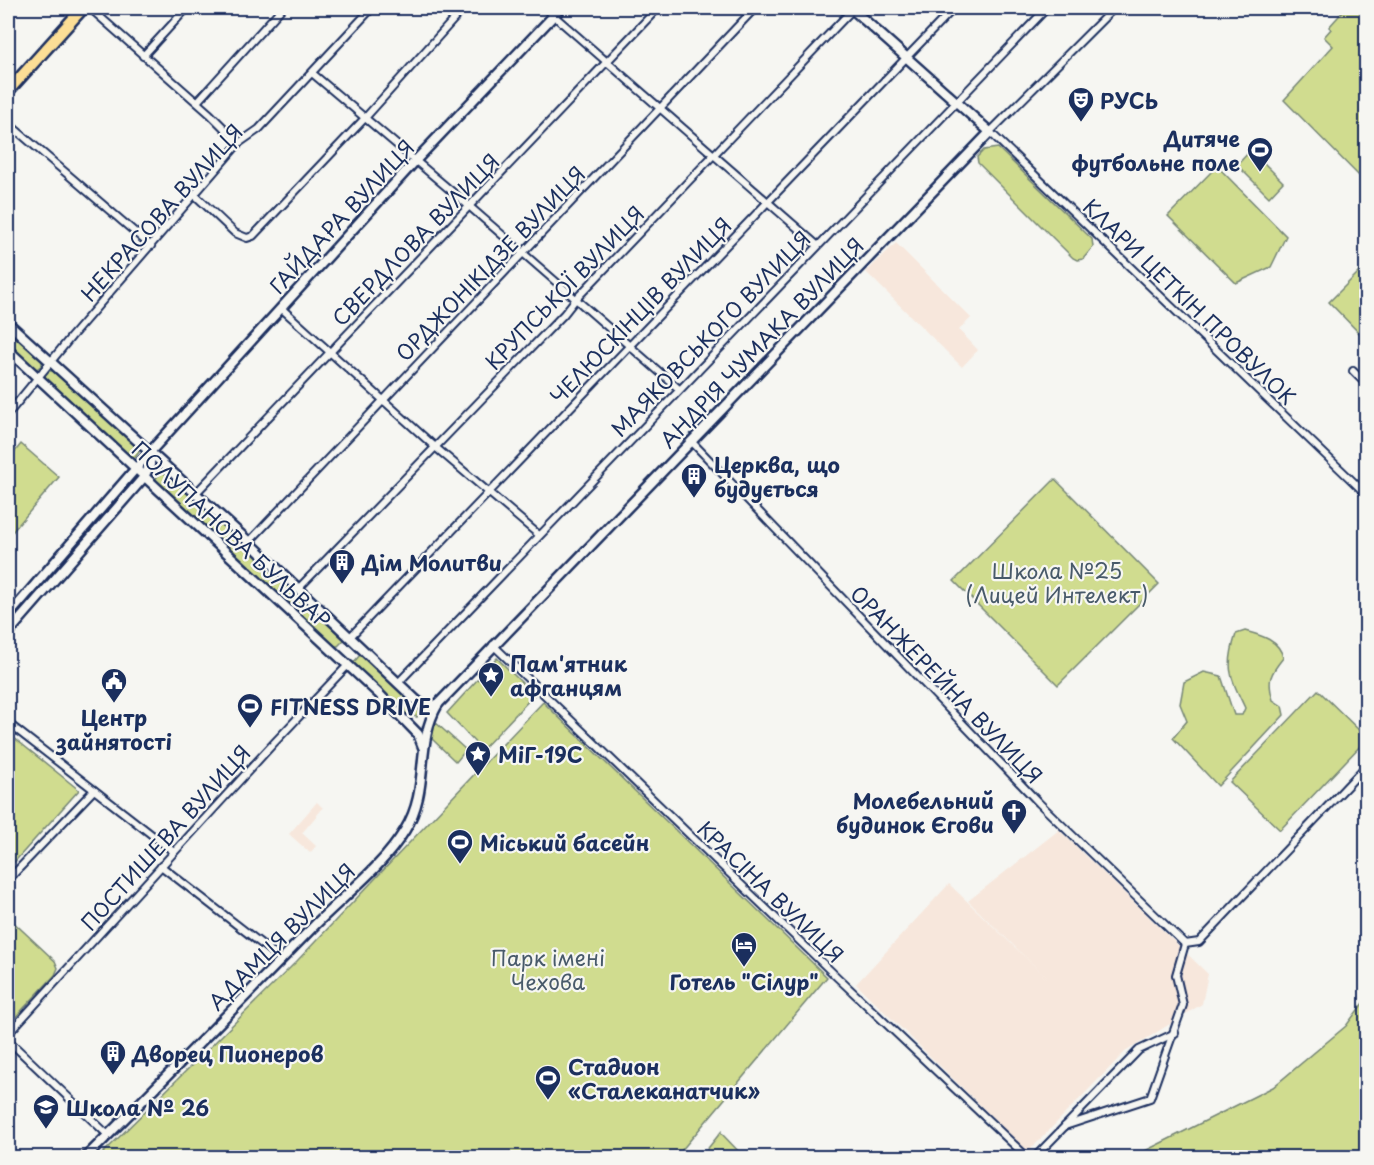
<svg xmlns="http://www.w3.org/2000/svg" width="1374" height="1165" viewBox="0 0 1374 1165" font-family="'Playpen Sans',sans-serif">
<rect width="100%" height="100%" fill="#f6f6f2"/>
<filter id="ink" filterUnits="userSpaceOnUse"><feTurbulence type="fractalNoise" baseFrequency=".0167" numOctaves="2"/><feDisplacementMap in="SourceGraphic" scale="12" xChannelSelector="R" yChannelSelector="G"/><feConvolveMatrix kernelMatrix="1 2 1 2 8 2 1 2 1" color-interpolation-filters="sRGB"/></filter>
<g filter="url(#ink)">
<!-- built -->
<g fill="#f7e7dc">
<path d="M 896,243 L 971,318 L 959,330 L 978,350 L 962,367 L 866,272 Z"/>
<path d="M 317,802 L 323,808 L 302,833 L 316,846 L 310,853 L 289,834 Z"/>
<path d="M 1059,830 L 1208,974 L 1202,1004 L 1125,1052 L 1028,1152 L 856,984 L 949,884 L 1047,978 L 968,901 Z"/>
</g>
<!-- green -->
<g fill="#d0dc8f" stroke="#768676" stroke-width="1.5">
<path d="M 1346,8 L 1366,8 L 1366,183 L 1284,100 L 1333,46 L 1324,37 L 1331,29 L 1329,27 Z"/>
<path d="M 998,148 L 1092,239 L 1093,247 L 1083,259 L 1077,260 L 1073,258 L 978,163 L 977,157 L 984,150 Z"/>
<path d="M 1251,150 L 1283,182 L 1269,197 L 1237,165 Z"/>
<path d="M 1217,166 L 1286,236 L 1271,267 L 1236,283 L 1168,216 Z"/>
<path d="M 1366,265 L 1366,335 L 1364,338 L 1329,302 Z"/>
<path d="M 8,330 L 42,361 L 42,365 L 34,371 L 8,346 Z"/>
<path d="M 48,371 L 53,371 L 138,447 L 139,452 L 135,458 L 131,459 L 43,380 L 43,375 Z"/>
<path d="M 21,444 L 59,477 L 8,537 L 8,460 Z"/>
<path d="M 161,472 L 169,474 L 344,636 L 344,640 L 338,646 L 333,646 L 157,483 L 156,478 Z"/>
<path d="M 131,479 L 134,482 L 8,627 L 8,623 Z"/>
<path d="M 1055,479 L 1159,584 L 1058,685 L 954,581 Z"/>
<path d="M 1245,631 C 1260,635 1280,640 1283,658 C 1270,674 1267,680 1273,700 L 1282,706 L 1284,715 L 1218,786 L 1173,738 L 1187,721 L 1180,704 L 1184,682 L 1204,672 L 1221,676 L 1234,715 L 1242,715 L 1245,708 C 1230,676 1225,669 1236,634 Z"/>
<path d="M 360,655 L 363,655 L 420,709 L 417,717 L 406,714 L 355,665 L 354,662 Z"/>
<path d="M 497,658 L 534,695 L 482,750 L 447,713 Z"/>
<path d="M 1318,690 L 1366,737 L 1366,740 L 1280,830 L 1230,782 Z"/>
<path d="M 543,702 L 827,977 L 676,1157 L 99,1157 L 297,961 Z"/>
<path d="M 435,722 L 466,750 L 456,762 L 432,739 Z"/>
<path d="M 8,733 L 79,790 L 8,869 Z"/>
<path d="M 8,917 L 55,961 L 58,968 L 55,975 L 8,1025 Z"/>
<path d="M 1366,999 L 1366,1157 L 1133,1157 L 1273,1087 L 1346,1026 Z"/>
<path d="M 721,1132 L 721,1133 L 744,1157 L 701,1157 Z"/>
</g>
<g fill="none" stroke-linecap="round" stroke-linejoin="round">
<!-- minor casing -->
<g stroke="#1b2f5e" stroke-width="10">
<g id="minor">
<path d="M 90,8 L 210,114 L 239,143"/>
<path d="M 545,8 L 817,245"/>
<path d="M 1114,8 L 990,132 L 1366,494"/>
<path d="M 143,56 L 187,8"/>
<path d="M 312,73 L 469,206 L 679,389"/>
<path d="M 197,102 L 282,8"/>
<path d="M 8,123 L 151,246"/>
<path d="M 195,195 L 235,233 L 247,238 L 253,236 L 365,118 L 464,8"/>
<path d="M 281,308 L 434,446 L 539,535"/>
<path d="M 1353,371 L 1366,384"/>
<path d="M 8,414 L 71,337 L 239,143 L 259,129 L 372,8"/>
<path d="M 691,441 L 1039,803 L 1185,944"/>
<path d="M 196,493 L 658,8"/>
<path d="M 249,542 L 755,8"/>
<path d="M 298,589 L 564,314 L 575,300 L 854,8"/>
<path d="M 351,636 L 954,8"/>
<path d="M 493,645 L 838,978 L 1028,1158"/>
<path d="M 398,683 L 1047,8"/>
<path d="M 8,723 L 174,852"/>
<path d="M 161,866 L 281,959"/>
<path d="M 8,880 L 94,790"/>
<path d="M 1185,944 L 1199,942 L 1366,766"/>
<path d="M 8,1034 L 273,744 L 348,665"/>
<path d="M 8,1040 L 108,1135"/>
<path d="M 1065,1126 L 1150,1098 L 1183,1005 L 1176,975 L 1185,944"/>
<path d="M 1034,1158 L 1139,1050 L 1175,1033"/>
</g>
</g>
<!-- tertiary casing -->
<g stroke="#1b2f5e" stroke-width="13">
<g id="tertiary">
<path d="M 8,323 L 249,542 L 416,700 L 425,707 L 438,704"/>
<path d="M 8,350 L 378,693 L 418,734 L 423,747"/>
<path d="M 8,616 L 150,452 L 416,160 L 561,8"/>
<path d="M 8,633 L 144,477 L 150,465 L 150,452"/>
<path d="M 85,1158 C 162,1082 237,1005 312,928 C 343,896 382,868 405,830 C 431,788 414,745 438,704 L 990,132 L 851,8"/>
</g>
</g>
<!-- primary casing -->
<g stroke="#1b2f5e" stroke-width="15">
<path id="primary" d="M 8,91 L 83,8"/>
</g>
<!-- minor -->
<use href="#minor" stroke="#f6f6f2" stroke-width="6"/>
<!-- tertiary -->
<use href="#tertiary" stroke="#f6f6f2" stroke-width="8"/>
<!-- primary -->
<use href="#primary" stroke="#fcde96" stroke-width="10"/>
</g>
</g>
<!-- icons -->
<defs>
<g id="theatre-pin" transform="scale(1.35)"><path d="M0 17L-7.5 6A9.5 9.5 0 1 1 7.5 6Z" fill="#1b2f5e" stroke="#f6f6f2"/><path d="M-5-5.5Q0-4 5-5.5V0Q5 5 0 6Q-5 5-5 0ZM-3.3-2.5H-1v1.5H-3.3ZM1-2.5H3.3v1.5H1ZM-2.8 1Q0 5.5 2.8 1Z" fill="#fff"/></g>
<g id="stadium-pin" transform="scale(1.35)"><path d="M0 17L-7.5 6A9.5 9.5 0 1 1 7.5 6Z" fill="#1b2f5e" stroke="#f6f6f2"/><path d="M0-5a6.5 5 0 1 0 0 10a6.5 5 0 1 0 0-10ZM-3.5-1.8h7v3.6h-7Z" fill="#fff"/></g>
<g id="building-pin" transform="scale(1.35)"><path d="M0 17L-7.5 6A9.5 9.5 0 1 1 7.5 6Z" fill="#1b2f5e" stroke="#f6f6f2"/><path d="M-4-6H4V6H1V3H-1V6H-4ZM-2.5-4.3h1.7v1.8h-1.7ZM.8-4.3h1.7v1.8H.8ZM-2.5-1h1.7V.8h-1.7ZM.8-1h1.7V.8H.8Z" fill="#fff"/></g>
<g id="sight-pin" transform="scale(1.35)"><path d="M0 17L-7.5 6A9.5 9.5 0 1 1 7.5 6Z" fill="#1b2f5e" stroke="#f6f6f2"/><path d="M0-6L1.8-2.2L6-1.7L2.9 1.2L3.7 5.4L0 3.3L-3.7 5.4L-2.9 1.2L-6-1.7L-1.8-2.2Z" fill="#fff"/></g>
<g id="civic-pin" transform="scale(1.35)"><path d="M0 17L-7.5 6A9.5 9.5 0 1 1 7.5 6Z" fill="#1b2f5e" stroke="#f6f6f2"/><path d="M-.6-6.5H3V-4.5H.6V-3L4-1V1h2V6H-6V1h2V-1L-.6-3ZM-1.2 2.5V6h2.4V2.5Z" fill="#fff"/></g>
<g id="church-pin" transform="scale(1.35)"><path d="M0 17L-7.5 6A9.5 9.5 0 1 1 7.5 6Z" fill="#1b2f5e" stroke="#f6f6f2"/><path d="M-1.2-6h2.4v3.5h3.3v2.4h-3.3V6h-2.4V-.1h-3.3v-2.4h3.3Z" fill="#fff"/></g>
<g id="hotel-pin" transform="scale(1.35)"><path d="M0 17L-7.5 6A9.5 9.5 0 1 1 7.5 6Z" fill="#1b2f5e" stroke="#f6f6f2"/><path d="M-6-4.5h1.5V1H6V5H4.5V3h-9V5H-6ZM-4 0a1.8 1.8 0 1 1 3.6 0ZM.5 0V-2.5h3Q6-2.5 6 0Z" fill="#fff"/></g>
<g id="school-pin" transform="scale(1.35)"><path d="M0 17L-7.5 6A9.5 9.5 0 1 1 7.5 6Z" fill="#1b2f5e" stroke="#f6f6f2"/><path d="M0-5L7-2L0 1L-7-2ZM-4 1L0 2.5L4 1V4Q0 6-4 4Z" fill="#fff"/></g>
</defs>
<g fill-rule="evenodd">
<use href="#theatre-pin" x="1081" y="100"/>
<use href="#stadium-pin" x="1260" y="150"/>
<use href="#building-pin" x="694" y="476"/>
<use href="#building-pin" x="342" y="562"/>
<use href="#sight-pin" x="491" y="675"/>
<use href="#civic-pin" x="114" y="681"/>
<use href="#stadium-pin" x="250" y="706"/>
<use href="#sight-pin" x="478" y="754"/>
<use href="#church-pin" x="1014" y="812"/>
<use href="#stadium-pin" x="460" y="842"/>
<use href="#hotel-pin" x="744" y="945"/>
<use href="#building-pin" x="113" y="1053"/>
<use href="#stadium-pin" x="548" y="1078"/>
<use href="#school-pin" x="46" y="1107"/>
</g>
<g text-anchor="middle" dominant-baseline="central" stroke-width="4.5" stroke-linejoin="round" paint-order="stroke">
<!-- poi labels -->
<g font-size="21" font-weight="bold" fill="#1b2f5e" stroke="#f6f6f2" text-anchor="start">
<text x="1100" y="100">РУСЬ</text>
<text x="1240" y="138" text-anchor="end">Дитяче<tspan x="1240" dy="24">футбольне поле</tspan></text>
<text x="714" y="464">Церква, що<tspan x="714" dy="24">будується</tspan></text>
<text x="362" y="562">Дім Молитви</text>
<text x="510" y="663">Пам'ятник<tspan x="510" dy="24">афганцям</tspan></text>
<text x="270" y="706">FITNESS DRIVE</text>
<text x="114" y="717" text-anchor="middle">Центр<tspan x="114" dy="24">зайнятості</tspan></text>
<text x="498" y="754">МіГ-19С</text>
<text x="994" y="800" text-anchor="end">Молебельний<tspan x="994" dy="24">будинок Єгови</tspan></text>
<text x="480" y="842">Міський басейн</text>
<text x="744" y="981" text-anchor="middle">Готель "Сілур"</text>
<text x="132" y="1053">Дворец Пионеров</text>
<text x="568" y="1066">Стадион<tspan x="568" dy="24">«Сталеканатчик»</tspan></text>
<text x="66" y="1107">Школа № 26</text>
</g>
<!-- street labels -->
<g font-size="21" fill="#1b2f5e" stroke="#f6f6f2">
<text transform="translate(161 212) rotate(-48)">НЕКРАСОВА ВУЛИЦЯ</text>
<text transform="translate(341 216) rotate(-47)">ГАЙДАРА ВУЛИЦЯ</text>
<text transform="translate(415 239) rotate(-46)">СВЕРДЛОВА ВУЛИЦЯ</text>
<text transform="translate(490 263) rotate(-46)">ОРДЖОНІКІДЗЕ ВУЛИЦЯ</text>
<text transform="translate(564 287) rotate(-46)">КРУПСЬКОЇ ВУЛИЦЯ</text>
<text transform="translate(1190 301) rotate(44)">КЛАРИ ЦЕТКІН ПРОВУЛОК</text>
<text transform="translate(640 310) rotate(-46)">ЧЕЛЮСКІНЦІВ ВУЛИЦЯ</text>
<text transform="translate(710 333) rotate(-46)">МАЯКОВСЬКОГО ВУЛИЦЯ</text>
<text transform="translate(761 342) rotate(-46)">АНДРІЯ ЧУМАКА ВУЛИЦЯ</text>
<text transform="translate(232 534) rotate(43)">ПОЛУПАНОВА БУЛЬВАР</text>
<text transform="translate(947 684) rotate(46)">ОРАНЖЕРЕЙНА ВУЛИЦЯ</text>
<text transform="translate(165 837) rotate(-48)">ПОСТИШЕВА ВУЛИЦЯ</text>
<text transform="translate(771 891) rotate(44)">КРАСІНА ВУЛИЦЯ</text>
<text transform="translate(281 936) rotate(-45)">АДАМЦЯ ВУЛИЦЯ</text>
</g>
<!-- park labels -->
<g font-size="21" fill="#485a6a" stroke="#f6f6f2">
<text x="1057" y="570">Школа №25<tspan x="1057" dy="24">(Лицей Интелект)</tspan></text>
<text x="548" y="957">Парк імені<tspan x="548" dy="24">Чехова</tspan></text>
</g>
</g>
<!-- margin -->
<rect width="1374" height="1165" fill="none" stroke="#f6f6f2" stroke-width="30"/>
<rect x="15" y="15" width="1344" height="1135" fill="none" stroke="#1b2f5e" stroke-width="2" filter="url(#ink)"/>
</svg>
